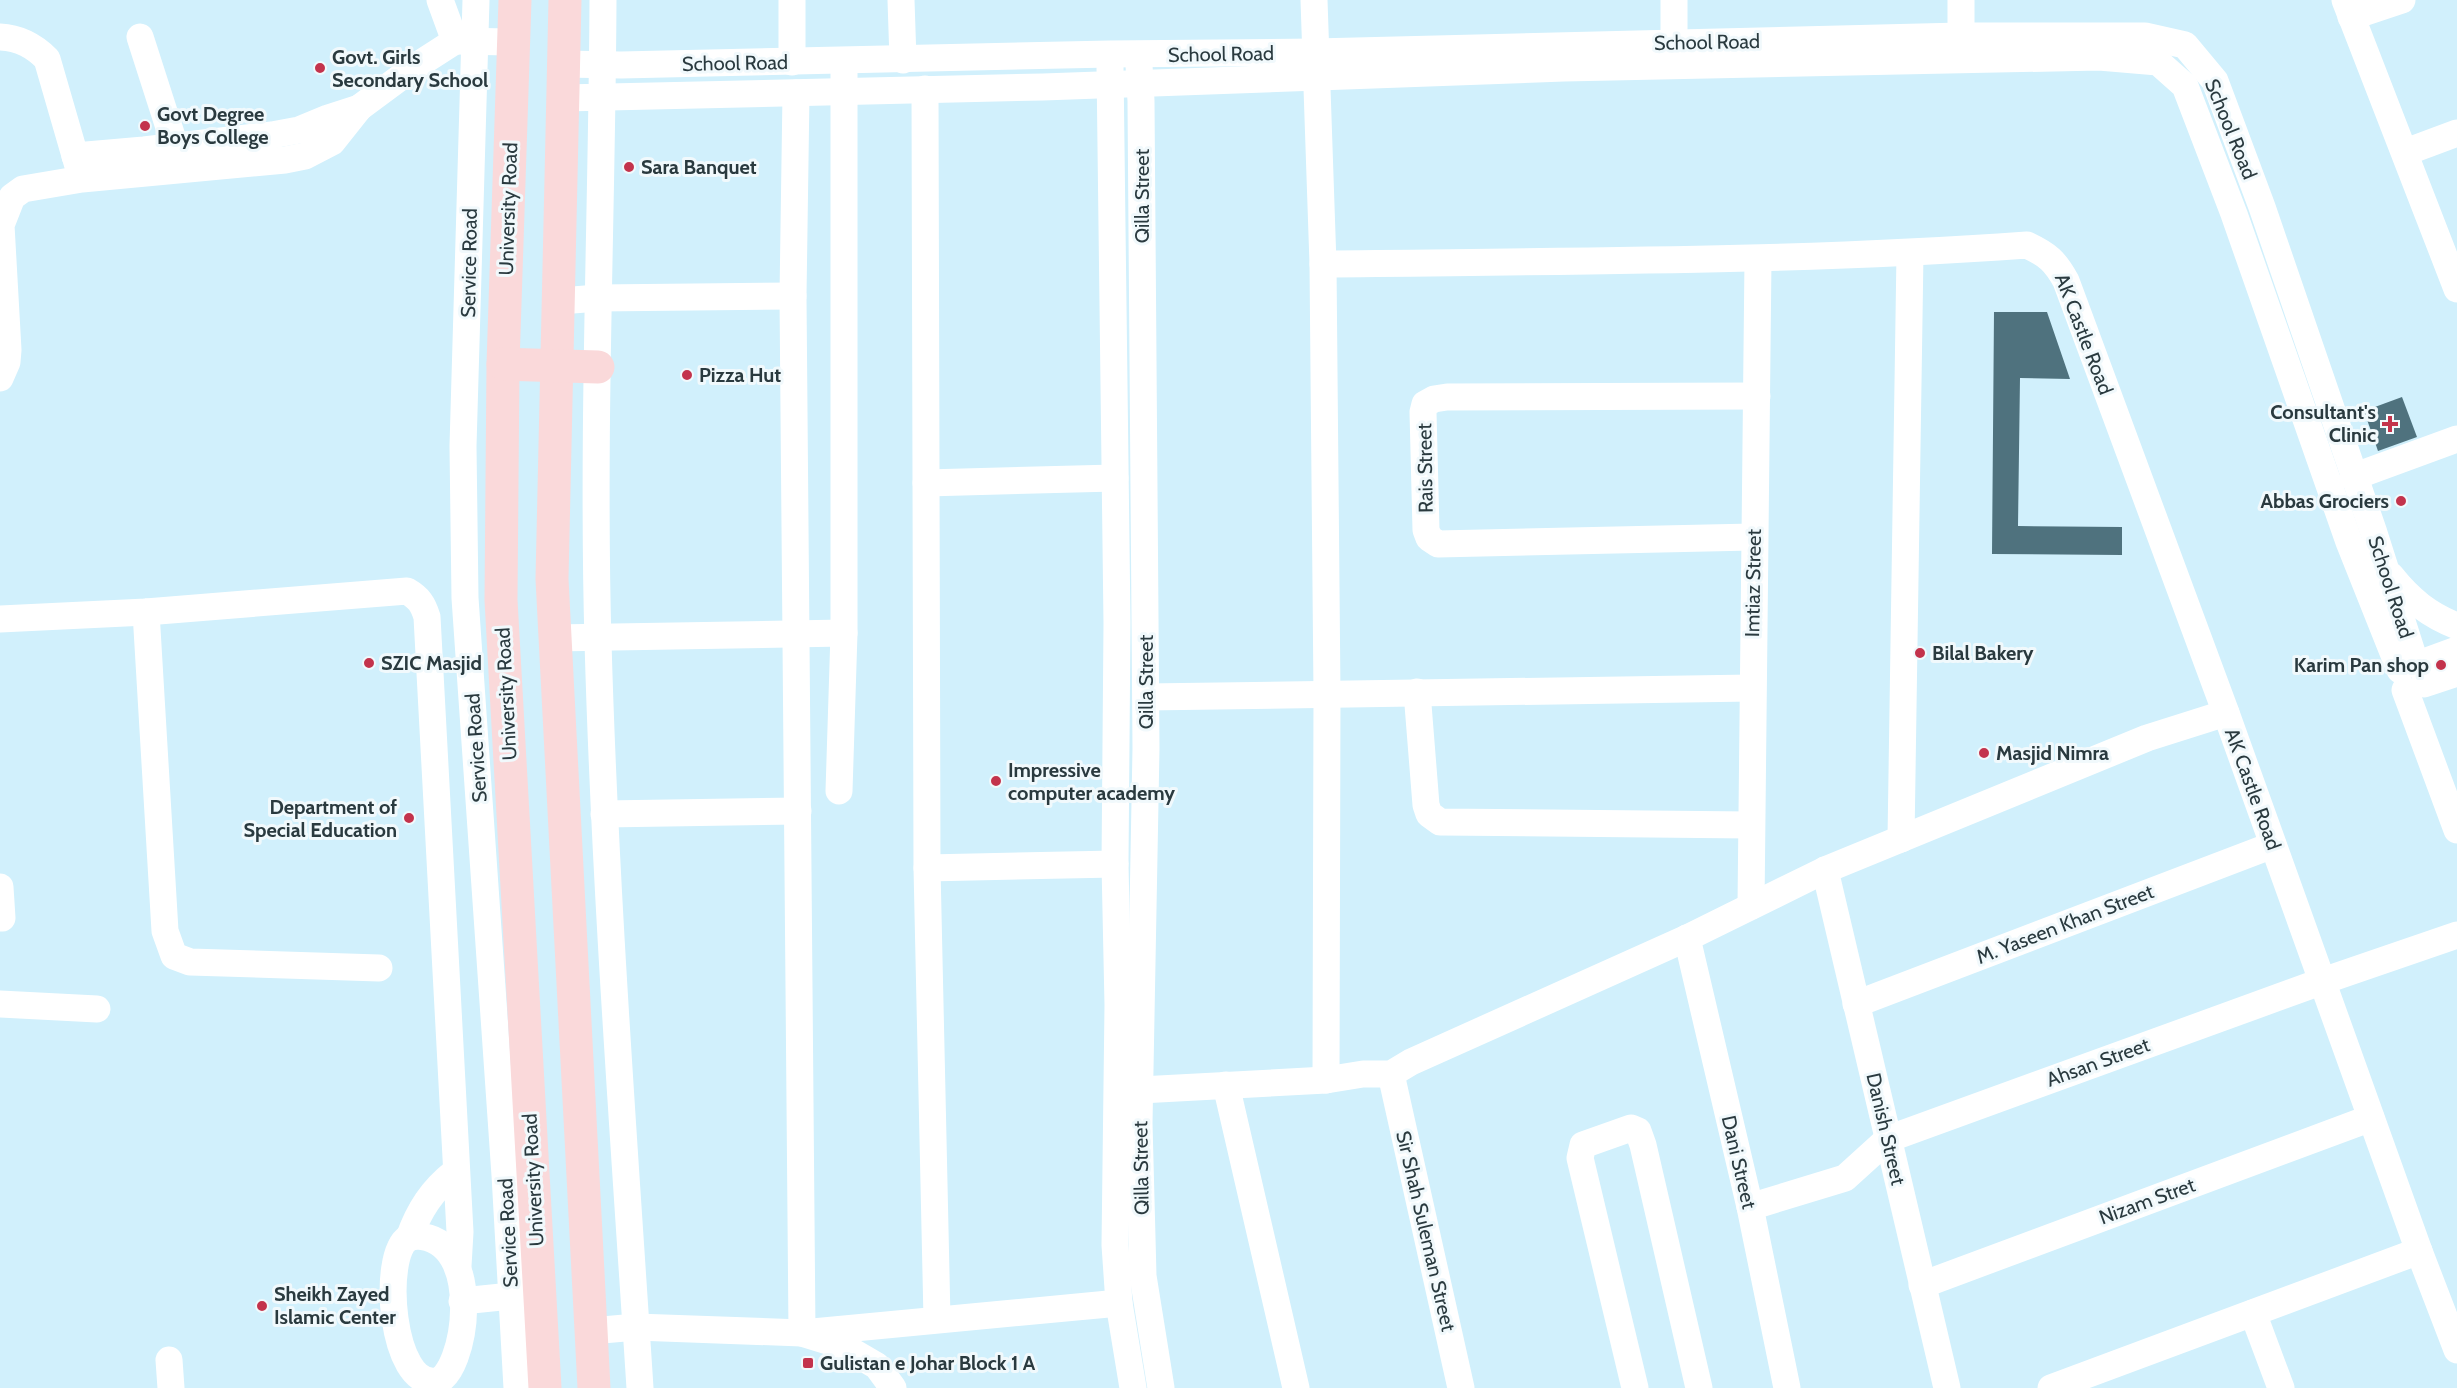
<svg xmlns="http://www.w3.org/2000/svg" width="2457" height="1388" viewBox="0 0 2457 1388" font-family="Cabin,sans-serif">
<rect width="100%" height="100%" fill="#d1f0fc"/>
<!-- building -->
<g fill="#4f727e">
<path d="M 1994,312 L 2047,312 L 2070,379 L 2020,378 L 2018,526 L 2122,527 L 2122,555 L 1992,554 Z"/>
<path d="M 2402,397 L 2417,437 L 2378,451 L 2364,411 Z"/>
</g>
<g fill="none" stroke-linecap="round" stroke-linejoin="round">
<!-- minor -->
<g stroke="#fff" stroke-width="27">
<path d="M 440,0 L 455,41 L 514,42"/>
<path d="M 476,0 L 463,446 L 465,598 L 505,1175 L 517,1388"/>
<path d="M 603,0 C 602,214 592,428 598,642 C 605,891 624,1140 640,1388"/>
<path d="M 901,0 L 903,60"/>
<path d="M 1314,0 L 1323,264 L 1327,694 L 1326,1080"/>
<path d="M 2345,0 L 2457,289"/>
<path d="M 2351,17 L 2402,0"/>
<path d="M 1961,36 L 1961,0"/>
<path d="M 0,37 C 20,38 34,46 47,59 L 80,173"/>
<path d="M 140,37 L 175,146"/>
<path d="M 1674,43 L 1674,0"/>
<path d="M 792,62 L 792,0"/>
<path d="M 564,64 L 621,65 L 1110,54 L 1315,52 L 1961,36 L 2145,36 L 2185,45 L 2215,81 L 2262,207 L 2374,533 L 2416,665 L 2457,650"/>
<path d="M 1139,65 L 1141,101 L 1146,748 L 1139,1123 L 1143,1276 L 1161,1388"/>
<path d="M 1110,67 L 1117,623 L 1115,864 L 1118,1005 L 1115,1245 L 1119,1303 L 1133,1388"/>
<path d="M 925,89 L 927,868 L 937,1319"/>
<path d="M 796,93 L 793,296 L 802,1333 L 841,1345 L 877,1366 L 893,1388"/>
<path d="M 564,98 L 1043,87 L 1564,68 L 2099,57 L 2158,62 L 2185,86 L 2234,214 L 2349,542 L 2400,670"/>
<path d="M 2406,152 L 2457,133"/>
<path d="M 75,156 L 144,150 L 272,135 L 299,130 L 328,118 L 359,108"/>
<path d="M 1323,264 C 1558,261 1793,262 2027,245 C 2048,255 2055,261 2066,281 L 2226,713 L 2419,1251 L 2457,1350"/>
<path d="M 560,301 L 598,298 L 793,296"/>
<path d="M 0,378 L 7,362 L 8,350 L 1,225 L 12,197 L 23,189 L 82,179 L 285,160 L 305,156 L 332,142 L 359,108 L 413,68 L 455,41"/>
<path d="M 2353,477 L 2457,439"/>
<path d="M 926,483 L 1115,478"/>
<path d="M 1753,537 L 1438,544 L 1429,538 L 1426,530 L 1423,412 L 1425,404 L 1434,399 L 1447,397 L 1757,396"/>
<path d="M 2391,576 C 2410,600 2429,615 2457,626"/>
<path d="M 146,612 L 165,931 L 174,956 L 190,962 L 379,968"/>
<path d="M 0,619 L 146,612 L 407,591 C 419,598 423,604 427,617 L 460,1232 L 458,1266"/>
<path d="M 554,638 L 844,633"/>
<path d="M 2424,684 L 2457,673"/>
<path d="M 2405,690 L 2457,830"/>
<path d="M 1417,692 L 1426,805 L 1429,814 L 1440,822 L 1750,825"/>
<path d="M 1146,697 L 1752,688"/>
<path d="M 839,791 L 844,633 L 844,72"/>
<path d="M 604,814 L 798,811"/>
<path d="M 1901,839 L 1910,253"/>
<path d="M 927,868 L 1115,864"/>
<path d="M 1825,870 L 1947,1388"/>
<path d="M 0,887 L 2,918"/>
<path d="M 1751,906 L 1758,259"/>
<path d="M 1687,938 L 1750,1207 L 1787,1388"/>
<path d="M 0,1004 L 97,1009"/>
<path d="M 1856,1004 L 2273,845"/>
<path d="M 1391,1074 L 1461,1388"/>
<path d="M 1226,1085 L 1296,1388"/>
<path d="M 1140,1090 L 1326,1080 L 1363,1074 L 1391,1074 L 1411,1062 L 1687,938 L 1825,870 L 2147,738 L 2226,713"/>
<path d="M 1750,1207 L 1845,1178 L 1888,1139 L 2323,981 L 2457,935"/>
<path d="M 417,1236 C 487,1239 465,1377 436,1381 C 391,1388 381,1255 408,1238 C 409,1238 416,1236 417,1236 Z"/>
<path d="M 409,1238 C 419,1210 432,1190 455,1172"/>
<path d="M 1922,1285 L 2371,1118"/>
<path d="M 462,1301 L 530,1294"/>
<path d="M 2253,1313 L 2281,1388"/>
<path d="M 591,1331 L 636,1327 L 802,1333 L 1119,1303"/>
<path d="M 169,1360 L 171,1388"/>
<path d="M 1635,1388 L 1580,1158 L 1583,1145 L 1631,1128 L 1638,1131 L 1643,1145 L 1699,1388"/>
<path d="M 2051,1388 L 2419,1251"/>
</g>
<!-- major -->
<g stroke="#fad9da" stroke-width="33">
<path d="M 515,0 L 503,364 L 501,600 L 545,1388"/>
<path d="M 565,0 L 552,579 L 594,1388"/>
<path d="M 503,364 L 598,367"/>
</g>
</g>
<!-- markers -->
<g fill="#c3334c" stroke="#f1f9fc" stroke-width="2">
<circle cx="320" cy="68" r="6"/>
<circle cx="145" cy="126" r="6"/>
<circle cx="629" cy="167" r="6"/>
<circle cx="687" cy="375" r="6"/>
<path d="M2387 415h6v6h6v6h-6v6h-6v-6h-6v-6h6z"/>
<circle cx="2401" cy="501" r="6"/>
<circle cx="1920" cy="653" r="6"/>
<circle cx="369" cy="663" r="6"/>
<circle cx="2441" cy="665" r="6"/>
<circle cx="1984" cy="753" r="6"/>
<circle cx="996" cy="781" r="6"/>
<circle cx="409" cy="818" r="6"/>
<circle cx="262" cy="1306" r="6"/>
<rect x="802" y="1357" width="12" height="12" rx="3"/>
</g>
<g text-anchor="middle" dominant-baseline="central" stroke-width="6" stroke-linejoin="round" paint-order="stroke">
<!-- street labels -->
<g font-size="20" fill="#2a3a3f" stroke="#f1f9fc">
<text transform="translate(1707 42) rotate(-1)">School Road</text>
<text transform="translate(1221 54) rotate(-1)">School Road</text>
<text transform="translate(735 63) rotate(-1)">School Road</text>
<text transform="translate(2231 129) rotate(68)">School Road</text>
<text transform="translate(1142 196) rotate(-90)">Qilla Street</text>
<text transform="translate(508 209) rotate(-88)">University Road</text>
<text transform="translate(469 263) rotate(-89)">Service Road</text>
<text transform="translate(2084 334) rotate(69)">AK Castle Road</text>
<text transform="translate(1425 468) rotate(-91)">Rais Street</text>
<text transform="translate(1753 583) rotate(-89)">Imtiaz Street</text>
<text transform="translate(2391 587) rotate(72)">School Road</text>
<text transform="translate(1146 682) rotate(-90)">Qilla Street</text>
<text transform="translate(506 694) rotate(-93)">University Road</text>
<text transform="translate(476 748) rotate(-94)">Service Road</text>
<text transform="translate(2253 789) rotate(70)">AK Castle Road</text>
<text transform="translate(2065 924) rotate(-21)">M. Yaseen Khan Street</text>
<text transform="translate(2098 1062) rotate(-20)">Ahsan Street</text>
<text transform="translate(1886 1129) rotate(77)">Danish Street</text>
<text transform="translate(1739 1162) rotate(77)">Dani Street</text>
<text transform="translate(1141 1168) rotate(-91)">Qilla Street</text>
<text transform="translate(533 1180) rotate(-93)">University Road</text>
<text transform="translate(2147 1201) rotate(-20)">Nizam Stret</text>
<text transform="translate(1426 1231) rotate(77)">Sir Shah Suleman Street</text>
<text transform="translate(508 1233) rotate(-93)">Service Road</text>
</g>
<!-- poi labels -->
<g font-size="20" font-weight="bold" fill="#2a3a3f" stroke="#f1f9fc" text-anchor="start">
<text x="332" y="57">Govt. Girls<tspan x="332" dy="23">Secondary School</tspan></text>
<text x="157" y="114">Govt Degree<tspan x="157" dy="23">Boys College</tspan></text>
<text x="641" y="167">Sara Banquet</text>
<text x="699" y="375">Pizza Hut</text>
<text x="2376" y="412" text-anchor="end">Consultant's<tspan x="2376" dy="23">Clinic</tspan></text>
<text x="2389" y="501" text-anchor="end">Abbas Grociers</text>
<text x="1932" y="653">Bilal Bakery</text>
<text x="381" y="663">SZIC Masjid</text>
<text x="2429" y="665" text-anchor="end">Karim Pan shop</text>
<text x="1996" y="753">Masjid Nimra</text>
<text x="1008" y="770">Impressive<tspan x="1008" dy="23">computer academy</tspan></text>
<text x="397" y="807" text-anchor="end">Department of<tspan x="397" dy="23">Special Education</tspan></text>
<text x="274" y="1294">Sheikh Zayed<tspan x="274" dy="23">Islamic Center</tspan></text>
<text x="820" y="1363">Gulistan e Johar Block 1 A</text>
</g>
</g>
</svg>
